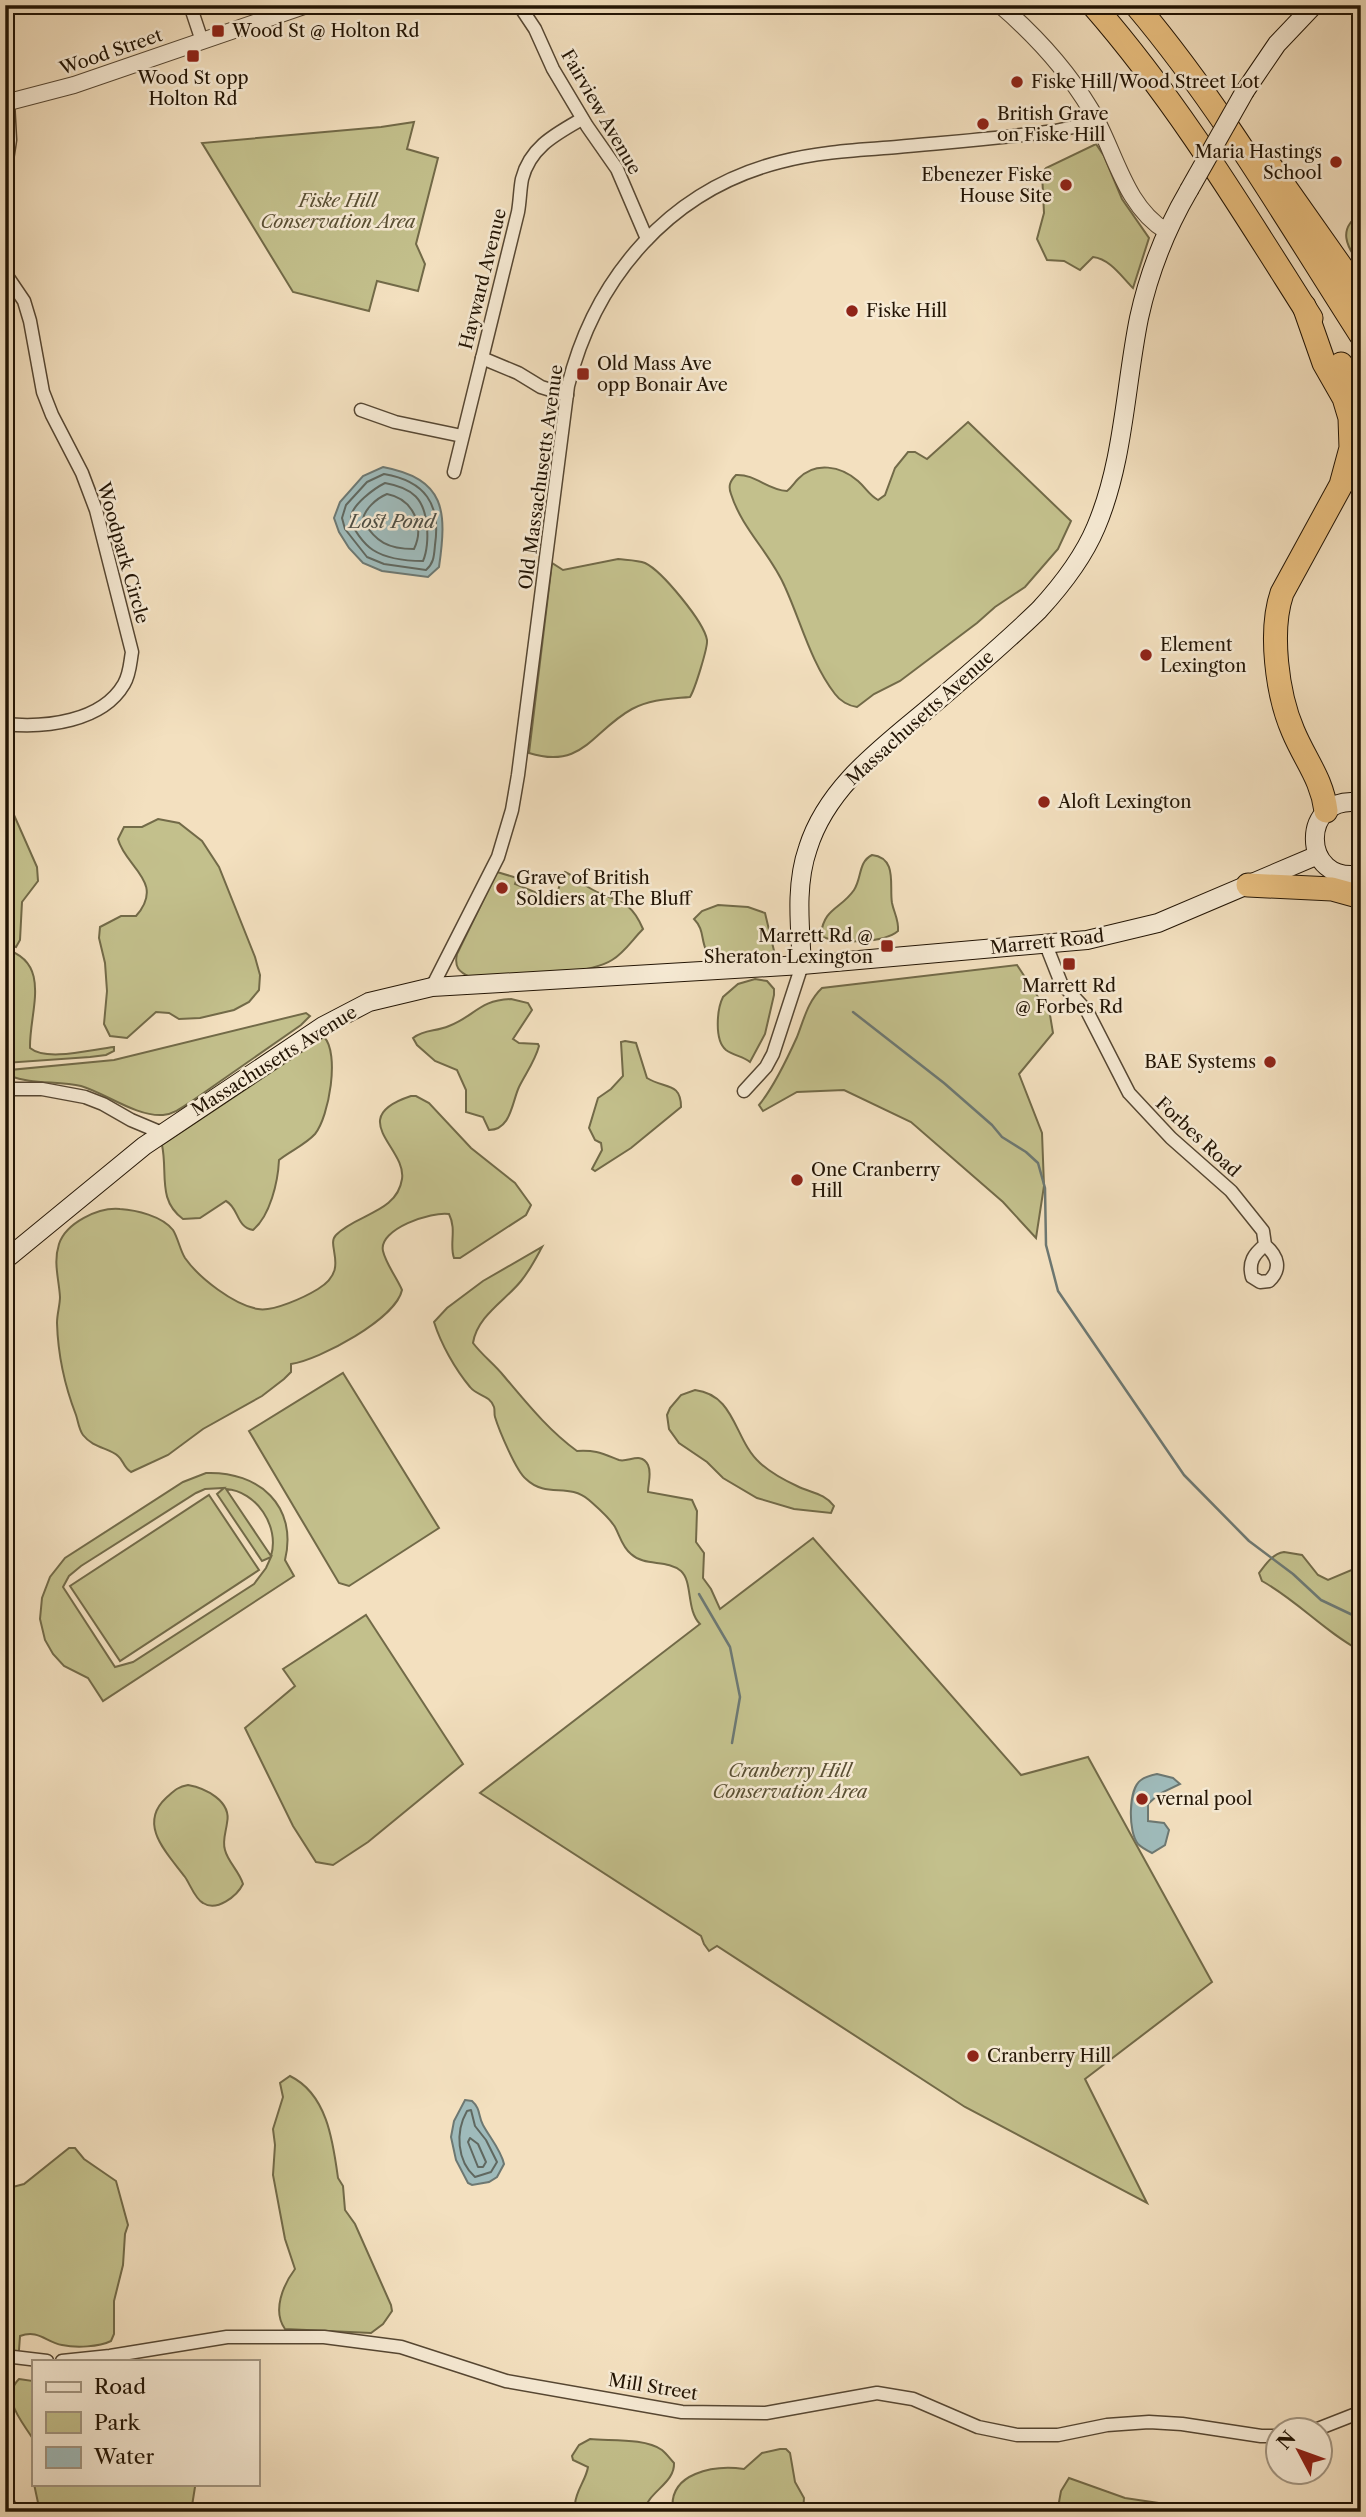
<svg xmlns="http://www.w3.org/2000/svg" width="1366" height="2517" viewBox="0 0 1366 2517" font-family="'Libre Caslon Text',serif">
<rect width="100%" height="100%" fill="#f3e0bf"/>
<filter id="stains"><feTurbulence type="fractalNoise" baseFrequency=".00286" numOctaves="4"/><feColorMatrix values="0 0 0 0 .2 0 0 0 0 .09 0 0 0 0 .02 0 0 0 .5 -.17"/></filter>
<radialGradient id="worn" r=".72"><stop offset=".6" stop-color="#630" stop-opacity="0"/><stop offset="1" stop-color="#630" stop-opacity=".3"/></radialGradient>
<!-- green -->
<g fill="#c3c08c" stroke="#726a48" stroke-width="2" fill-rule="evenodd">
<path d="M 414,122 L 407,149 L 438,158 L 416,244 L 425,264 L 418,291 L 377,281 L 369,311 L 293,292 L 202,143 L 381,127 Z"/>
<path d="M 1096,144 L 1104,156 L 1122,199 L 1149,238 L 1133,288 C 1121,276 1110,259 1093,257 L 1080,270 L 1064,261 L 1047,260 L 1037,239 L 1044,213 L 1042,173 L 1046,168 Z"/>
<path d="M 1361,214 L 1361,265 C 1346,247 1337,228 1361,214 Z"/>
<path d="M 968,422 L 1071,521 L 1058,549 L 1025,587 L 995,607 L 977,623 L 900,681 L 874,694 L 857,707 C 849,706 840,701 835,694 C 811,663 801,622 785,587 C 771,554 742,529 731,494 C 728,486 730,481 736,475 C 756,474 767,490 787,491 C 792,487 794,483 798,479 C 815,461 841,466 858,481 C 866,488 869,495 878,500 L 885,495 L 895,468 L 908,452 L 915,452 L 927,459 Z"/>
<path d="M 618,559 C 627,560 638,560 645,563 C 662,571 704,622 707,640 C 708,647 695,689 690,697 C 670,699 651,699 632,709 C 592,731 583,770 529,753 L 552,563 L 563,570 Z"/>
<path d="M 5,782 L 10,806 L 37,867 L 38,881 L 22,902 L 20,940 L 16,947 L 5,944 Z"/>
<path d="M 158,819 L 179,823 L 202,841 L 219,867 L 255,957 L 260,975 L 259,990 L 249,1002 L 234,1010 L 200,1018 L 179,1019 L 169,1013 L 156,1012 L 127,1038 L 110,1036 L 104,1024 L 107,991 L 105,963 L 99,938 L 100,927 L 121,916 L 136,916 C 166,882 125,867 118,839 L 124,827 L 142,827 Z"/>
<path d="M 872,855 C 898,858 889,886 892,903 C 894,913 899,920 898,931 C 884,943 840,944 823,937 L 821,934 C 824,908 841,909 854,890 C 862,878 858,862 872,855 Z"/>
<path d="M 497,872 L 517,878 L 515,884 L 554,900 L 565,872 C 574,876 580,882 588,887 C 613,903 629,895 643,929 C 633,939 624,953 612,960 C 586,977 503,975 470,977 C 459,972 454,967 457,954 Z"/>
<path d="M 718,905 L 748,907 L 765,913 L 775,955 L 770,960 C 753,961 716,969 706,950 C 701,939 704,929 694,919 L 702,911 Z"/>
<path d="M 5,949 C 53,963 29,1012 30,1048 C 47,1062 93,1049 114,1047 L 114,1051 L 106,1055 L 90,1057 L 5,1063 Z"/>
<path d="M 1017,965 L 1050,1015 L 1053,1033 L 1019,1074 L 1042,1133 L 1044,1186 L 1036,1238 L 1003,1202 L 911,1122 L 844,1090 L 797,1092 L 763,1111 L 759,1105 C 773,1088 788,1057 797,1037 C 804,1019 808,1001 822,988 Z"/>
<path d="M 755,979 L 767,981 L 774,989 L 774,995 L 765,1034 L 750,1062 C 743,1056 734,1056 726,1050 C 714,1040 717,1009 723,997 L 738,984 Z"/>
<path d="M 511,999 L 528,1003 L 532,1010 L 513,1039 L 519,1043 L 538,1044 L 539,1046 C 535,1061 526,1073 519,1087 C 512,1102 511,1130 489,1130 L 483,1117 L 466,1112 L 466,1090 L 457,1070 L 435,1061 L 417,1045 L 413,1038 C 425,1029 435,1032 449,1026 C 475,1016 479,1000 511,999 Z"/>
<path d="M 306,1013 L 310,1016 L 301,1025 L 192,1101 C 183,1107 174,1114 163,1115 C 137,1117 105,1093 81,1086 C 59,1081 29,1084 11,1076 L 10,1070 L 114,1060 Z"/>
<path d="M 324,1037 C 340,1053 329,1117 315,1134 C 305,1145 290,1151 279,1160 C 278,1182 270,1216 253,1230 C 236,1227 239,1208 226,1201 L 200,1218 L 183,1219 C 157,1200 168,1173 162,1145 Z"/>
<path d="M 625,1041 L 636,1043 L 647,1078 C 665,1089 681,1082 681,1107 L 631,1148 L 595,1171 L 592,1169 L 602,1150 L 601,1143 L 595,1140 L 589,1128 L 598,1098 L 611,1089 L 623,1076 L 621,1042 Z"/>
<path d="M 411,1096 L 416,1096 L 429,1103 L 471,1148 L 515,1183 L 531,1205 L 526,1215 L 460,1258 L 454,1258 C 449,1244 457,1230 449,1214 C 432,1211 378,1229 383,1251 C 386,1264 397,1278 402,1290 C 396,1319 319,1360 291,1364 L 291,1372 L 284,1379 L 262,1396 L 203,1429 L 168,1455 L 131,1472 C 123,1467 124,1461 118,1456 C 110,1448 93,1448 83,1435 C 79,1430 78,1421 76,1415 C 64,1384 58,1356 57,1323 C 57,1314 60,1305 60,1297 C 59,1279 53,1263 59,1244 C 66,1223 98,1207 120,1209 C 136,1210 162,1216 173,1230 C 178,1238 180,1250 185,1258 C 199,1278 234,1305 258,1309 C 273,1312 305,1297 318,1289 C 351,1269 325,1246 336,1235 C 356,1214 397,1213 402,1179 C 407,1148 344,1118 411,1096 Z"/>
<path d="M 542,1247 C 536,1258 530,1270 521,1281 C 506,1300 477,1316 473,1343 C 482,1355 494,1364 503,1375 C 526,1402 548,1430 577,1451 C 596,1450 601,1453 619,1460 C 628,1463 641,1451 648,1465 C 652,1473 648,1483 648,1492 L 692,1500 L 697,1511 L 696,1542 L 704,1553 L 703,1578 L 711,1589 L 720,1609 L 813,1538 L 1021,1775 L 1088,1757 L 1212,1982 L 1085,2079 L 1147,2203 L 965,2107 L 717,1946 L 709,1951 L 704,1944 L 701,1936 L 480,1793 L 700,1624 C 686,1610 693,1582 681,1571 C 667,1559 645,1567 631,1554 C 622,1547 620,1536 615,1527 C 609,1517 598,1508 589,1500 C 568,1482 547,1499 526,1479 C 516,1471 499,1430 495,1417 C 494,1414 495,1410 494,1407 C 490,1395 477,1396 470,1387 C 455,1369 441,1344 434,1322 L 447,1308 L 483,1281 Z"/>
<path d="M 343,1373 L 439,1528 L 349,1586 L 339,1583 L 249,1431 Z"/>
<path d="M 695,1390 C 736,1395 734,1440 760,1463 C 771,1473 784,1480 797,1486 C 811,1493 824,1493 834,1506 L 831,1513 L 794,1509 L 757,1498 L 723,1478 L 707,1462 L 679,1443 L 669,1429 L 667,1415 L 670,1408 L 681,1395 Z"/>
<path d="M 206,1473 C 259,1471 298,1506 285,1560 L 294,1576 L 103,1701 L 88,1678 L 64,1666 L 53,1654 L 45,1640 L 40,1619 L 42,1598 L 50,1577 L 65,1558 L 183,1482 ZM 224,1488 L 217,1494 L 262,1561 L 271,1557 L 266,1568 L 254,1584 L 133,1662 L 115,1667 L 63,1587 L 69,1576 L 81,1566 L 196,1493 L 205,1489 ZM 226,1489 C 256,1491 280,1526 271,1556 Z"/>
<path d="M 209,1495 L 259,1570 L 120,1661 L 70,1586 Z"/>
<path d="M 1284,1552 L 1302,1555 L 1318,1575 L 1328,1580 L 1361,1566 L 1361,1651 C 1326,1633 1298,1601 1262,1581 L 1259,1573 C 1266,1564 1272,1554 1284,1552 Z"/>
<path d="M 366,1615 L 463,1764 L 368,1842 L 333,1865 L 316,1862 L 293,1826 L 245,1728 L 295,1686 L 283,1669 Z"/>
<path d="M 188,1785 C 205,1788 232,1801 227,1823 C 226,1832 222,1841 225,1850 C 228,1862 239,1871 243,1884 C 237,1896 217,1912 203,1903 C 195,1899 190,1884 185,1877 C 168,1854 137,1825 166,1798 C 174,1791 177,1787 188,1785 Z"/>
<path d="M 290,2076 C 327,2094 333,2141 338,2178 L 343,2186 L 345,2210 L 355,2224 L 391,2305 L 392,2311 L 383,2324 L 371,2333 L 285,2329 C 272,2311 283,2285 295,2269 L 285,2239 L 273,2175 L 275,2145 L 273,2129 L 283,2097 L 280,2083 Z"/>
<path d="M 69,2148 L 75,2148 L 84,2159 L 116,2181 L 128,2225 L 125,2234 L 123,2265 L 114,2301 L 114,2334 L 111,2341 C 99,2347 76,2348 62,2345 C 46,2342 38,2329 20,2336 L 19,2350 L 16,2354 L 5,2352 L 5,2189 L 24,2184 Z"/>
<path d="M 19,2379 L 33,2381 L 33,2439 C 22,2421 0,2398 19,2379 Z"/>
<path d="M 590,2439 C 611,2441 645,2438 662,2450 C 667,2454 670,2459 674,2463 C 675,2483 649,2491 643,2512 L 586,2512 L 575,2504 C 576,2490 586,2480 588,2467 L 573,2460 L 572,2456 L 579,2445 Z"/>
<path d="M 780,2449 L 786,2449 L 790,2453 L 795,2482 L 804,2498 L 803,2512 L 673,2512 C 667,2472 715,2465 744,2469 L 762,2453 Z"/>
<path d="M 1069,2478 L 1125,2498 L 1172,2505 L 1187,2512 L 1082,2512 L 1066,2508 L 1059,2502 L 1061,2491 Z"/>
<path d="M 34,2484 L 194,2484 L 195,2487 L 191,2512 L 40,2512 Z"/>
</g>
<!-- water -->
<g fill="#9fbbbb" stroke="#6d7872" stroke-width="2">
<path d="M 383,467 C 446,479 447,511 439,567 L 428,577 L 382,571 L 363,563 L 349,548 L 339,532 L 334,518 L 340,502 L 363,476 Z"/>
<path d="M 1157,1774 L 1173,1778 L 1180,1784 L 1159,1794 L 1148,1804 L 1148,1821 L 1164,1823 L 1169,1830 L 1165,1845 L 1152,1853 C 1148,1851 1141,1847 1138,1844 C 1128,1832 1128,1789 1141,1780 C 1145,1777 1152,1775 1157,1774 Z"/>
<path d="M 465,2100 L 472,2101 C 481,2109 478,2116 483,2125 C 490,2138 501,2150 504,2164 L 497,2177 L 489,2182 L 472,2185 L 468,2183 L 456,2160 L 451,2137 L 454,2121 Z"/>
</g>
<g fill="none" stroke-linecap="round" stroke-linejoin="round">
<!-- shore -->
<g stroke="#606860" stroke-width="2">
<path d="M 384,474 C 425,481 441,504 435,545 C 434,556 434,563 426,570 L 384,564 L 367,557 L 345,529 L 342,518 L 346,505 L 367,482 Z"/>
<path d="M 385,483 C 413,488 425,499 427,528 C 428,538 427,552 423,561 C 407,561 387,559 373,550 C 365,545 351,528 351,518 C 351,505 375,488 385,483 Z"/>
<path d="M 387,494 C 413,499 425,526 414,549 C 388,549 376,542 363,521 C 363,510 377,498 387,494 Z"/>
<path d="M 471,2110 L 475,2126 L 486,2140 L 497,2162 L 491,2172 L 475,2177 C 457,2161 455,2132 467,2111 Z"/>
<path d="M 470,2138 L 478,2144 L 486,2162 L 483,2167 L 478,2167 L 468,2142 Z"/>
</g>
<!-- stream -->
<g stroke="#6d7872" stroke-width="2.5">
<path d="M 853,1012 L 944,1083 L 992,1125 L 1002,1137 L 1026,1152 L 1038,1163 L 1045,1188 L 1046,1245 L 1058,1291 L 1184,1475 L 1249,1541 L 1293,1574 L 1321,1600 L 1361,1619"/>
<path d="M 699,1594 L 730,1647 L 740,1697 L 732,1743"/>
</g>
<!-- minor casing -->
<g stroke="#564733" stroke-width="15">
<g id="minor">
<path d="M 190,5 L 202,41"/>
<path d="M 519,5 L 535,29 L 553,69 L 587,126 L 617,169 L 647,239"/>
<path d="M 5,173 L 10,140 L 8,103"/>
<path d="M 5,273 L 24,301 L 30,321 L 43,392 L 52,415 L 82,473 L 96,510 L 132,652 C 130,663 130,674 124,684 C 102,722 45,728 5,724"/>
<path d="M 482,358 L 518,373 L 541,387 L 567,395"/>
<path d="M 361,410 L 395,422 L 462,436"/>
<path d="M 454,472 L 518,212 C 520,201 520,189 522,179 C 530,147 556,134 582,119"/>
<path d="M 1046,945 L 1061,983 L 1087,1011 L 1129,1093 L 1171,1138 L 1231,1191 L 1263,1231 L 1265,1245 C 1254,1254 1248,1262 1252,1277 L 1260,1282 L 1269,1281 C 1282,1269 1278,1256 1265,1245"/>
<path d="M 432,987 L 498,857 L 512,810 L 518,775 L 568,386 C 595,277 670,190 780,162 C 818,152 858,150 897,147 C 950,142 1003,138 1055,131 L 1083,125 L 1096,119"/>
<path d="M 5,1089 L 42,1089 L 85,1097 L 103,1104 L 131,1120 L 162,1133"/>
<path d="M 744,1091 L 766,1067 L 773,1054 L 802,965"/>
<path d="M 5,2356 L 47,2361"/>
<path d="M 62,2361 L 110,2356 L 227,2337 L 324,2337 L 401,2347 L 506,2381 L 682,2412 L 766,2413 L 877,2393 L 913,2399 L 978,2427 L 1017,2435 L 1058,2435 L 1107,2425 L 1149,2422 L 1182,2424 L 1261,2436 L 1278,2436"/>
<path d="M 1315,2430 L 1361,2412"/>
<path d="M 5,2493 L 11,2512"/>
</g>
</g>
<!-- tertiary casing -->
<g stroke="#564733" stroke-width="18">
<g id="tertiary">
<path d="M 1000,5 C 1036,36 1067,70 1091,110 C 1115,150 1124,206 1166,231"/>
<path d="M 5,103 L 74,85 L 307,5"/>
</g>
</g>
<!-- secondary casing -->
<g stroke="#221404" stroke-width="20">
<g id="secondary">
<path d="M 1245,91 L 1277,44 L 1314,5"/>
<path d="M 1361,803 C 1299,792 1300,886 1361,874"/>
<path d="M 802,965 C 800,926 795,885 808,848 C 828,784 887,744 936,702 C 971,672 1006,642 1039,610 C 1062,585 1083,558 1096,527 C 1124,461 1125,387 1139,318 C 1149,272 1165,231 1189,190"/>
<path d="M 5,1260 L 144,1146 L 323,1026 L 369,1002 L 432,987 L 802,965 L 1087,940 L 1158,923 L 1318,855"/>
</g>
</g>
<!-- motorway casing -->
<g stroke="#221404" stroke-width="25">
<g id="motorway">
<path d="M 1093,5 C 1177,101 1243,211 1311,318"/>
<path d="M 1136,5 C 1222,107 1289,223 1361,335"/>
<path d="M 1266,160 L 1361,295"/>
<path d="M 1304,306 L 1324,363 L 1344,398 L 1350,418 L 1351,448 L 1341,485 L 1282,593 C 1269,631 1277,694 1293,731 C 1305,760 1322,779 1326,811"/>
<path d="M 1341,364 L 1361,395"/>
<path d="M 1248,885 L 1332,889 L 1361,897"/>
</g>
</g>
<!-- minor -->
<use href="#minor" stroke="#f7ebd5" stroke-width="12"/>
<!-- tertiary -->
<use href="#tertiary" stroke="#f7ebd5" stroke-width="16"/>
<!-- secondary -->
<use href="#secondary" stroke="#f7ebd5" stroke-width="18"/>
<!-- motorway -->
<use href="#motorway" stroke="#eac080" stroke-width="23"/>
<!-- secondary-bridge casing -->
<g stroke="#221404" stroke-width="20" stroke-linecap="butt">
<path id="secondary-bridge" d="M 1189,190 L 1245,91"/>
</g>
<!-- secondary-bridge -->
<use href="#secondary-bridge" stroke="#f7ebd5" stroke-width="18"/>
</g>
<!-- markers -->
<g fill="#8f2418" stroke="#f7ebd5" stroke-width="2.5">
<rect x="211" y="24" width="14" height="14" rx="3.5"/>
<rect x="186" y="49" width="14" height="14" rx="3.5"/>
<circle cx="1017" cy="82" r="7"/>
<circle cx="983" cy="124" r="7"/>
<circle cx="1336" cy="162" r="7"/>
<circle cx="1066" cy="185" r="7"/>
<circle cx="852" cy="311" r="7"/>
<rect x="576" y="367" width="14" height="14" rx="3.5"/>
<circle cx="1146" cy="655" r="7"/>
<circle cx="1044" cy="802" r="7"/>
<circle cx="502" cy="888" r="7"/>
<rect x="880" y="939" width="14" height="14" rx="3.5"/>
<rect x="1062" y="957" width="14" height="14" rx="3.5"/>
<circle cx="1270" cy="1062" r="7"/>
<circle cx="797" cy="1180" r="7"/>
<circle cx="1142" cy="1799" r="7"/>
<circle cx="973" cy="2056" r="7"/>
</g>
<g text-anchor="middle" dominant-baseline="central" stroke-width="5" stroke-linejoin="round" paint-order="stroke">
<!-- poi labels -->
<g font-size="18" fill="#221404" stroke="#f7ebd5" text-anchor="start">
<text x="232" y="31">Wood St @ Holton Rd</text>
<text x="193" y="78" text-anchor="middle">Wood St opp<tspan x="193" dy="21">Holton Rd</tspan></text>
<text x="1031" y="82">Fiske Hill/Wood Street Lot</text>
<text x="997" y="114">British Grave<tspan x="997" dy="21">on Fiske Hill</tspan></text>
<text x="1322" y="152" text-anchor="end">Maria Hastings<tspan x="1322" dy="21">School</tspan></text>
<text x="1052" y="175" text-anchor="end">Ebenezer Fiske<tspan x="1052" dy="21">House Site</tspan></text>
<text x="866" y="311">Fiske Hill</text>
<text x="597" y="364">Old Mass Ave<tspan x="597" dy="21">opp Bonair Ave</tspan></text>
<text x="1160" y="645">Element<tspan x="1160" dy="21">Lexington</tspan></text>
<text x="1058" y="802">Aloft Lexington</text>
<text x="516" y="878">Grave of British<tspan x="516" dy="21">Soldiers at The Bluff</tspan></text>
<text x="873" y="936" text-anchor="end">Marrett Rd @<tspan x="873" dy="21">Sheraton Lexington</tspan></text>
<text x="1069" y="986" text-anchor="middle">Marrett Rd<tspan x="1069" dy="21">@ Forbes Rd</tspan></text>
<text x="1256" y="1062" text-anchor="end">BAE Systems</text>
<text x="811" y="1170">One Cranberry<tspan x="811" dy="21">Hill</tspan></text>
<text x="1156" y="1799">vernal pool</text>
<text x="987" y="2056">Cranberry Hill</text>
</g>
<!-- street labels -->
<g font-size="18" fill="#221404" stroke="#f7ebd5">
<text transform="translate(111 52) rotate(-19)">Wood Street</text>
<text transform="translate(601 112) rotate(60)">Fairview Avenue</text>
<text transform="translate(483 279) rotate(-76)">Hayward Avenue</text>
<text transform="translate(541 477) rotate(-82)">Old Massachusetts Avenue</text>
<text transform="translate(123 553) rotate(74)">Woodpark Circle</text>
<text transform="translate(920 718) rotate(-42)">Massachusetts Avenue</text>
<text transform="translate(1047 942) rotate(-6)">Marrett Road</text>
<text transform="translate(274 1061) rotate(-32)">Massachusetts Avenue</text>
<text transform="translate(1198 1137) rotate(43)">Forbes Road</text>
<text transform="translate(653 2387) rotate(9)">Mill Street</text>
</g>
<!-- park labels -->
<g font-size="18" font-style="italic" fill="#5a5034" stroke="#f7ebd5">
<text x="338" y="201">Fiske Hill<tspan x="338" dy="21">Conservation Area</tspan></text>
<text x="790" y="1771">Cranberry Hill<tspan x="790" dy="21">Conservation Area</tspan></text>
</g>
<!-- water labels -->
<g font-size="19" font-style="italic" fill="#4e4e44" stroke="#f7ebd5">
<text x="392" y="521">Lost Pond</text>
</g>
</g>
<!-- margin -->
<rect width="1366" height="2517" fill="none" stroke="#f3e0bf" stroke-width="28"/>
<rect x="7" y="7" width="1352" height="2503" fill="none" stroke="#221404" stroke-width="3.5"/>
<rect x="14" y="14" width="1338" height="2489" fill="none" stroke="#221404" stroke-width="2"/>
<!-- legend -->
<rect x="32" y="2360" width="228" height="126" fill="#f7ebd5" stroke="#a29581" stroke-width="2"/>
<rect x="46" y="2382" width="35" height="10" fill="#f7ebd5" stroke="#a29581" stroke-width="2"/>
<text x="94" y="2394" font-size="21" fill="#221404">Road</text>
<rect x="46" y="2412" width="35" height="21" fill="#c3c08c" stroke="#a29581" stroke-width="2"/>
<text x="94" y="2430" font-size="21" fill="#221404">Park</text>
<rect x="46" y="2447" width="35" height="21" fill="#9fbbbb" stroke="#a29581" stroke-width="2"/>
<text x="94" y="2464" font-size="21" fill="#221404">Water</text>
<!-- north arrow -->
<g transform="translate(1299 2451) rotate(311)"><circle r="33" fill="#f7ebd5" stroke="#a29581" stroke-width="2"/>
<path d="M0-5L12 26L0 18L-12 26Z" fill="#8f2418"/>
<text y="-10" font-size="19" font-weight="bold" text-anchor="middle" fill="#221404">N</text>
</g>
<rect width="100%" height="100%" filter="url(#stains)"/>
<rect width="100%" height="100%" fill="url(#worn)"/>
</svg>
